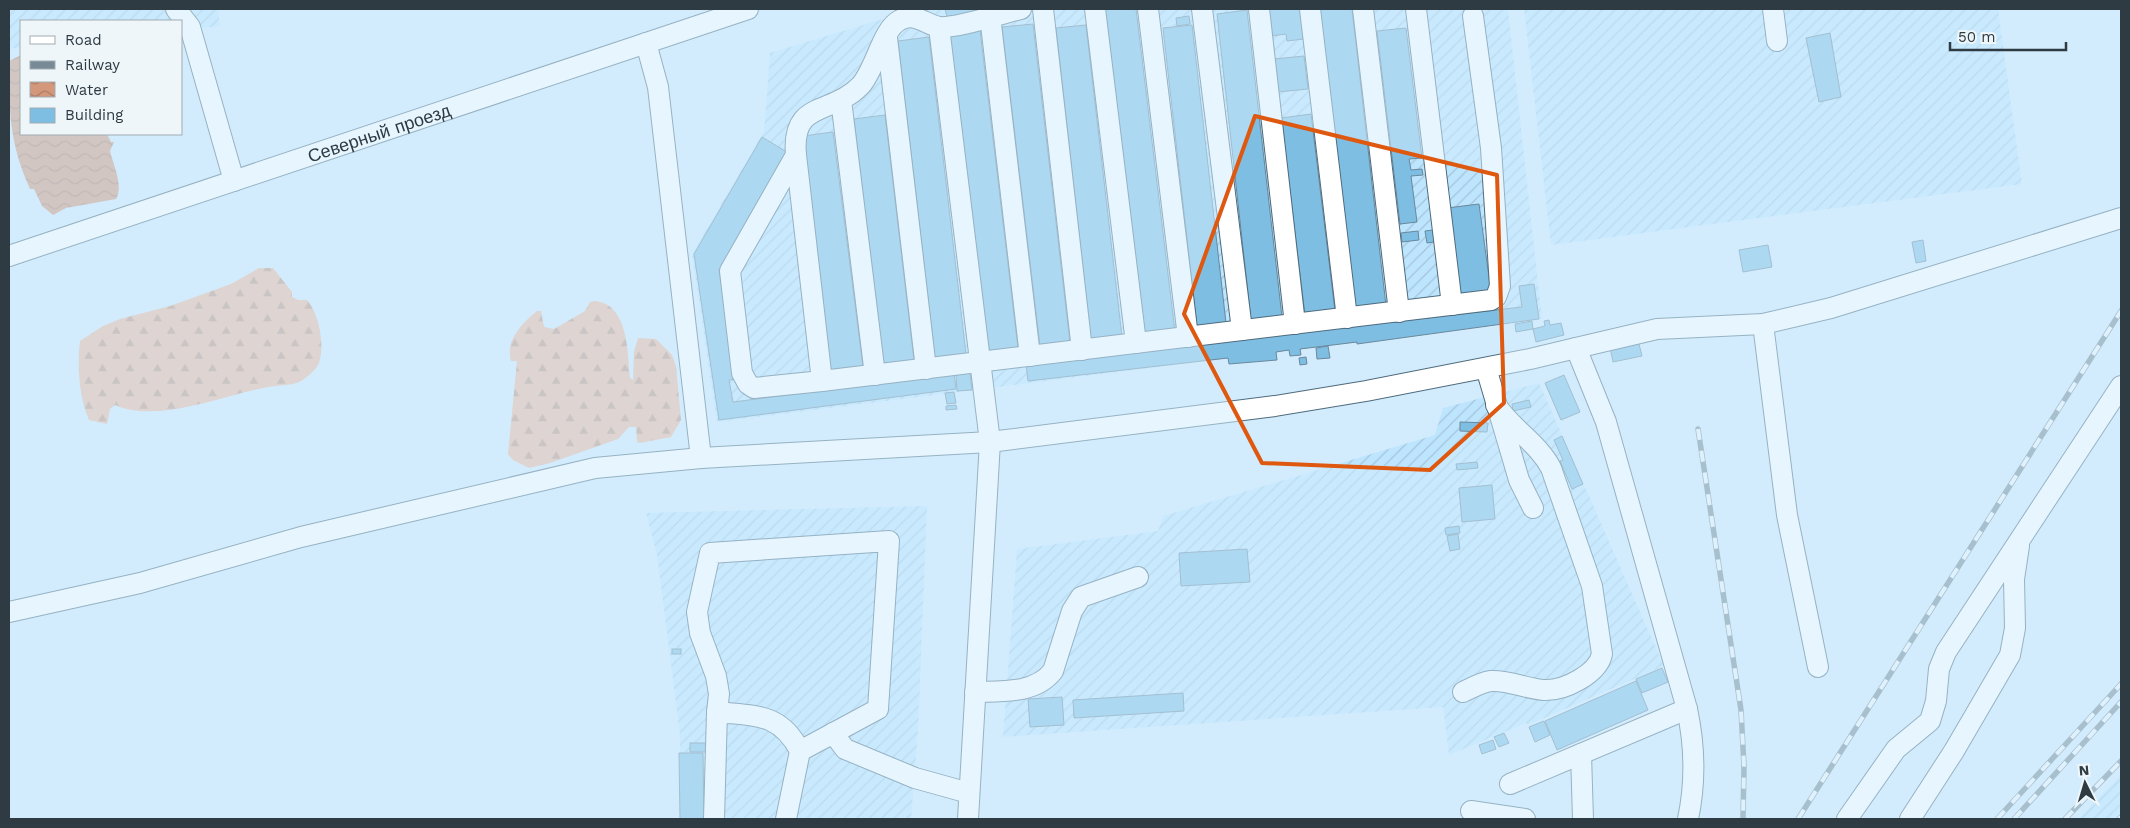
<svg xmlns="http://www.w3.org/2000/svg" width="2130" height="828" viewBox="0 0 2130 828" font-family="'Work Sans',sans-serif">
<defs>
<pattern id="industrial-furrows" width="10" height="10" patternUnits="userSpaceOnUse" patternTransform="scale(1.25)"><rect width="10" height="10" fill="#bde5fe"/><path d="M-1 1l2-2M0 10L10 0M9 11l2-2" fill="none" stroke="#a3c5db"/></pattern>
<pattern id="forest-firs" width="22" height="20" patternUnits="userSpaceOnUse" patternTransform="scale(1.25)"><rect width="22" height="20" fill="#eeb59b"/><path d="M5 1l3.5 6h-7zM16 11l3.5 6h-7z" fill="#c19480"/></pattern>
<pattern id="water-waves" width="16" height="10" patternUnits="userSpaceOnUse" patternTransform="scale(1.25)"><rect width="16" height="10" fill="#d3977b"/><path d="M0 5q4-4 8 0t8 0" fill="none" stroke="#ac7c66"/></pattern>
</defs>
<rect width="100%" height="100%" fill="#d2ecfd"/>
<!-- industrial -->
<g fill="url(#industrial-furrows)">
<path d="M 9,9 L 218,9 L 220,26 L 181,30 L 181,21 L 21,21 L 21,47 L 9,49 Z"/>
<path d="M 916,9 L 1508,9 L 1542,319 L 717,422 L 692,254 L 764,131 L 770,53 Z"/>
<path d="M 1524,9 L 1998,9 L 2022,184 L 1551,245 Z"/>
<path d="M 1539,383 L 1664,666 L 1528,725 L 1526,723 L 1449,755 L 1443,707 L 1003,737 L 1017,549 L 1158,531 L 1163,516 L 1435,435 L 1443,408 Z"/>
<path d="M 927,506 L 918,731 L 911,819 L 680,819 L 680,735 L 657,555 L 646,513 Z"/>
<path d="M 2121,775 L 2121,819 L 2078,819 Z"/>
</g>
<!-- forest -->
<g fill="url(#forest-firs)">
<path d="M 259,268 L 273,268 L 292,292 L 292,297 L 298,300 L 307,300 C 319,313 326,348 318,365 C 316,370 304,380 299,382 C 290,386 277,385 268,387 C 225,395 157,424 115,405 L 110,409 L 107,424 L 89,420 C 79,397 77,367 80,341 L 103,326 L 120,319 L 170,306 L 231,284 Z"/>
<path d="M 594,301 C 628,303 628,352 630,378 L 633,380 L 634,352 L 638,338 L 656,339 L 672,355 L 676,366 L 681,420 L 671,437 L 640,443 L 637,442 L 636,427 L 629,427 L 618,439 L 550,463 L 529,468 L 513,460 L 508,454 L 517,361 L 511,361 C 505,341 522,323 537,311 L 541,311 L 544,327 L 554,329 L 585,311 L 590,302 Z"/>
</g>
<!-- water -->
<path fill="url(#water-waves)" d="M 21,55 L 21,134 L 107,134 L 111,142 L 114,142 L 110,151 C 113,164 124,187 116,199 L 66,208 L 53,215 L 42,206 L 34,189 L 30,189 C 9,142 9,111 9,61 Z"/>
<!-- building -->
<g fill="#7fbee3" stroke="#6a889b">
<path d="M 945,9 L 992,9 L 948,20 Z"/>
<path d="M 1105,9 L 1136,9 L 1175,332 L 1145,335 Z"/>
<path d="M 1268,9 L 1300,9 L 1304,39 L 1287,41 L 1286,34 L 1271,36 Z"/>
<path d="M 1320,9 L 1352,9 L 1386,306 L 1355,310 Z"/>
<path d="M 1247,10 L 1282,317 L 1251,320 L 1217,14 Z"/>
<path d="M 1189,16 L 1190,24 L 1177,26 L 1176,18 Z"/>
<path d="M 1033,24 L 1070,343 L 1040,346 L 1002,27 Z"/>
<path d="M 1086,25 L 1122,337 L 1091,341 L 1056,28 Z"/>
<path d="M 1192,25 L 1226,323 L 1197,327 L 1163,28 Z"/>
<path d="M 1406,28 L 1422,158 L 1409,159 L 1411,170 L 1422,169 L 1423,175 L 1411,176 L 1417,222 L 1400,224 L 1377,31 Z"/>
<path d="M 980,30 L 1018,348 L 988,351 L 950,34 Z"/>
<path d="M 1830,33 L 1841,97 L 1819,102 L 1806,38 Z"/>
<path d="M 929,37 L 966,354 L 935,358 L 898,41 Z"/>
<path d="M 1304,56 L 1308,89 L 1278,92 L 1274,59 Z"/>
<path d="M 1311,114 L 1335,311 L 1305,315 L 1281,118 Z"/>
<path d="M 885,115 L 914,360 L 883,364 L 854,119 Z"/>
<path d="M 833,132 L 863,367 L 830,371 L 803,136 Z"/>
<path d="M 762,137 L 787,152 L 719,270 L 736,379 L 729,380 L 733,402 L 954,374 L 956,389 L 719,420 L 694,254 Z"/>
<path d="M 1479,204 L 1491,292 L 1459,296 L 1447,208 Z"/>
<path d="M 1433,230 L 1434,242 L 1427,243 L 1425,231 Z"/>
<path d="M 1418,231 L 1419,240 L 1402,242 L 1401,233 Z"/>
<path d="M 1923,240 L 1926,261 L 1916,263 L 1912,242 Z"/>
<path d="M 1768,245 L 1772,267 L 1743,272 L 1739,250 Z"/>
<path d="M 1534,284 L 1539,319 L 1357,344 L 1357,342 L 1300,349 L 1301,355 L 1290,356 L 1289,350 L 1276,352 L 1277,360 L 1229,364 L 1228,358 L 1028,381 L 1026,364 L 1522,307 L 1519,286 Z"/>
<path d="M 1549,320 L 1550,325 L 1561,323 L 1564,335 L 1536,342 L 1533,329 L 1545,326 L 1544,321 Z"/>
<path d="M 1532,321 L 1533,329 L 1516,332 L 1515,324 Z"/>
<path d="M 1638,340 L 1642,356 L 1613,362 L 1610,347 Z"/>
<path d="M 1328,346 L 1330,358 L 1317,359 L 1316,348 Z"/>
<path d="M 1306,357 L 1307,364 L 1300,365 L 1299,358 Z"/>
<path d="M 970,373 L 972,390 L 957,391 L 956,375 Z"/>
<path d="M 1564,375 L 1580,412 L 1561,420 L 1545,383 Z"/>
<path d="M 954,392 L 956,403 L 947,404 L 945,393 Z"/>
<path d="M 1529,400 L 1531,407 L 1513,411 L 1512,404 Z"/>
<path d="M 956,405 L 957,409 L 946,410 L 946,406 Z"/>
<path d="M 1460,422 L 1488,423 L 1487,432 L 1460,431 Z"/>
<path d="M 1562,436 L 1583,484 L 1572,489 L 1560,461 L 1563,460 L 1554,440 Z"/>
<path d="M 1477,462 L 1478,468 L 1457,470 L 1456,464 Z"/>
<path d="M 1492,485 L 1495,519 L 1462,522 L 1459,488 Z"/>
<path d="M 1459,526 L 1460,533 L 1446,535 L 1445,528 Z"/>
<path d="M 1458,534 L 1460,549 L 1450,551 L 1447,536 Z"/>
<path d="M 1247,549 L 1250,582 L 1181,586 L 1179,553 Z"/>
<rect x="672" y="649" width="9" height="5"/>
<path d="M 1662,668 L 1668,682 L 1642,693 L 1636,679 Z"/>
<path d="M 1636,681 L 1648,710 L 1557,750 L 1545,721 Z"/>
<path d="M 1183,693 L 1184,711 L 1074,718 L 1073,700 Z"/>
<path d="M 1062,697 L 1064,725 L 1030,727 L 1028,699 Z"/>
<path d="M 1544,721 L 1550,735 L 1535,742 L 1529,727 Z"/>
<path d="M 1504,733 L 1509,743 L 1499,747 L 1494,737 Z"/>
<path d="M 1493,740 L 1496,749 L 1482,754 L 1479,745 Z"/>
<rect x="690" y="743" width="16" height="9"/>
<path d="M 679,753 L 703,753 L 704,819 L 680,819 Z"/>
</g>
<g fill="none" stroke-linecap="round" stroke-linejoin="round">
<!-- minor casing -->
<g stroke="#4e6b7d" stroke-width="22">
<g id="minor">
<path d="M 176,9 L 190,27 L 234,181"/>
<path d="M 1021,9 C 1003,13 956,29 939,27 C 925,24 915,12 900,20 C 882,29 876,68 861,85 C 832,116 791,99 796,155 L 730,271 L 742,373 L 748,384 L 754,388 L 822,381 L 1491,300 L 1496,297 L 1500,286 L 1491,148 L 1473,16"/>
<path d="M 1043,9 L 1082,350"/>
<path d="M 1095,9 L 1136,343"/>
<path d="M 1148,9 L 1188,337"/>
<path d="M 1202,9 L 1242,330"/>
<path d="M 1259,9 L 1295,324"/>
<path d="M 1310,9 L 1347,318"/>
<path d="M 1363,9 L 1399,312"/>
<path d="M 1416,9 L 1452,305"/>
<path d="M 1773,9 L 1777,41"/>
<path d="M 990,16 L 1030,356"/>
<path d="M 939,27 L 990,442 L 968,819"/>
<path d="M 887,38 L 926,369"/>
<path d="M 646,43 L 658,87 L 701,458 L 990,442 L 1275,406 L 1366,391 L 1530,359 L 1576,348 L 1606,422 L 1687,709 C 1695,746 1696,781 1688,819"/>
<path d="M 841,100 L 875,375"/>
<path d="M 796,155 L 822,381"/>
<path id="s1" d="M 9,256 L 748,9"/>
<path d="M 1763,324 L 1787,515 L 1818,667"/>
<path d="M 1576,348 L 1657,329 L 1763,324 L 1831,308 L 2121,218"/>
<path d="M 1486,368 L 1519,480 L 1533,508"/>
<path d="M 9,612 L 140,583 L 301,537 L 595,468 L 701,458"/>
<path d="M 975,692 C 1002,691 1035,694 1053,671 L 1072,611 L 1081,597 L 1138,577"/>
<path d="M 1463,692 C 1471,688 1482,682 1491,681 C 1509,680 1527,689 1544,690 C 1564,691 1598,674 1602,654 L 1592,586 L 1551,468 C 1538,443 1512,429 1496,405"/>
<path d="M 717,712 L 719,694 L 716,676 L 700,633 L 697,612 L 710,553 L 889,541 L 878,709 L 800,751"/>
<path d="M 833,733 L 845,749 L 915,778 L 969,793"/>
<path d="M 1581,754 L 1583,819"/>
<path d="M 1510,784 L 1687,709"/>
<path d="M 1471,811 L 1525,819"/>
<path d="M 714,819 L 717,712 C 754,716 780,712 800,751 L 786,819"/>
<path d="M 1847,819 L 1896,749 L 1930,721 L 1936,701 L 1939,669 L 1946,652 L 2121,386"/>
<path d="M 1910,819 L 1954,751 L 2010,655 L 2015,628 L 2014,579 L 2019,546"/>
</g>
</g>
<!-- minor -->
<use href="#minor" stroke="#fff" stroke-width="20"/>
<!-- rail casing -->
<g stroke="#778a96" stroke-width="5.5">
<g id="rail">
<path d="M 1698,429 L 1741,710 L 1744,766 L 1743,819"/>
<path d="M 1798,819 L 2121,311"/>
<path d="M 1997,819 L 2121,684"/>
<path d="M 2014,819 L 2121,702"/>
<path d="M 2065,819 L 2121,761"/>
<path d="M 2119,819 L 2121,817"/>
</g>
</g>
<!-- rail -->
<use href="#rail" stroke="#eff6fa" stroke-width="4" stroke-dasharray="11" stroke-linecap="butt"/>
</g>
<!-- marked area -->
<path d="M0 0H2130V828H0ZM 1255,116 L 1497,175 L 1504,403 L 1430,470 L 1262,463 L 1184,314 Z" fill="#d2ecfd" fill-opacity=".55" fill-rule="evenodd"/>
<path fill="none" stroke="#df580f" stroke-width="4" stroke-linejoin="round" d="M 1255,116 L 1497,175 L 1504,403 L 1430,470 L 1262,463 L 1184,314 Z"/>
<g text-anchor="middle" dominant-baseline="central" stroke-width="4" stroke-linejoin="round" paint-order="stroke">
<!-- street labels -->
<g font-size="18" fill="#2e3b43" stroke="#eff6fa">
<text stroke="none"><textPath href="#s1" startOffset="390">Северный проезд</textPath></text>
</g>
</g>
<!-- border -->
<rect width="2130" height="828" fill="none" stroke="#2e3b43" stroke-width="20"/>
<!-- legend -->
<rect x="20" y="20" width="162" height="115" fill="#eff6fa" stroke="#a2abb1"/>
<rect x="30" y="36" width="25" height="8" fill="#ffffff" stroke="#a2abb1"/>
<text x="65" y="45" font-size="15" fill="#2e3b43">Road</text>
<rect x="30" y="61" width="25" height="8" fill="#778a96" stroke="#a2abb1"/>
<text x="65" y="70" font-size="15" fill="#2e3b43">Railway</text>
<rect x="30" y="82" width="25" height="15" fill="url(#water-waves)" stroke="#a2abb1"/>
<text x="65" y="95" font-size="15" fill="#2e3b43">Water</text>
<rect x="30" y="108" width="25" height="15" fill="#7fbee3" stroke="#a2abb1"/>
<text x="65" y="120" font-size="15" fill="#2e3b43">Building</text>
<!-- north arrow -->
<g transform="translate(2085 783) rotate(355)" stroke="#eff6fa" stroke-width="4" paint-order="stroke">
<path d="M0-4L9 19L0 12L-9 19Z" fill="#2e3b43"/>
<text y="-8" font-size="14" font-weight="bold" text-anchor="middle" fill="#2e3b43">N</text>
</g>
<!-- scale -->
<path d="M1950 42v8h116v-8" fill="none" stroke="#2e3b43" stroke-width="2.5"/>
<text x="1958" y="42" font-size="15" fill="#2e3b43" stroke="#eff6fa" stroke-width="4" paint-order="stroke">50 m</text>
</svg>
